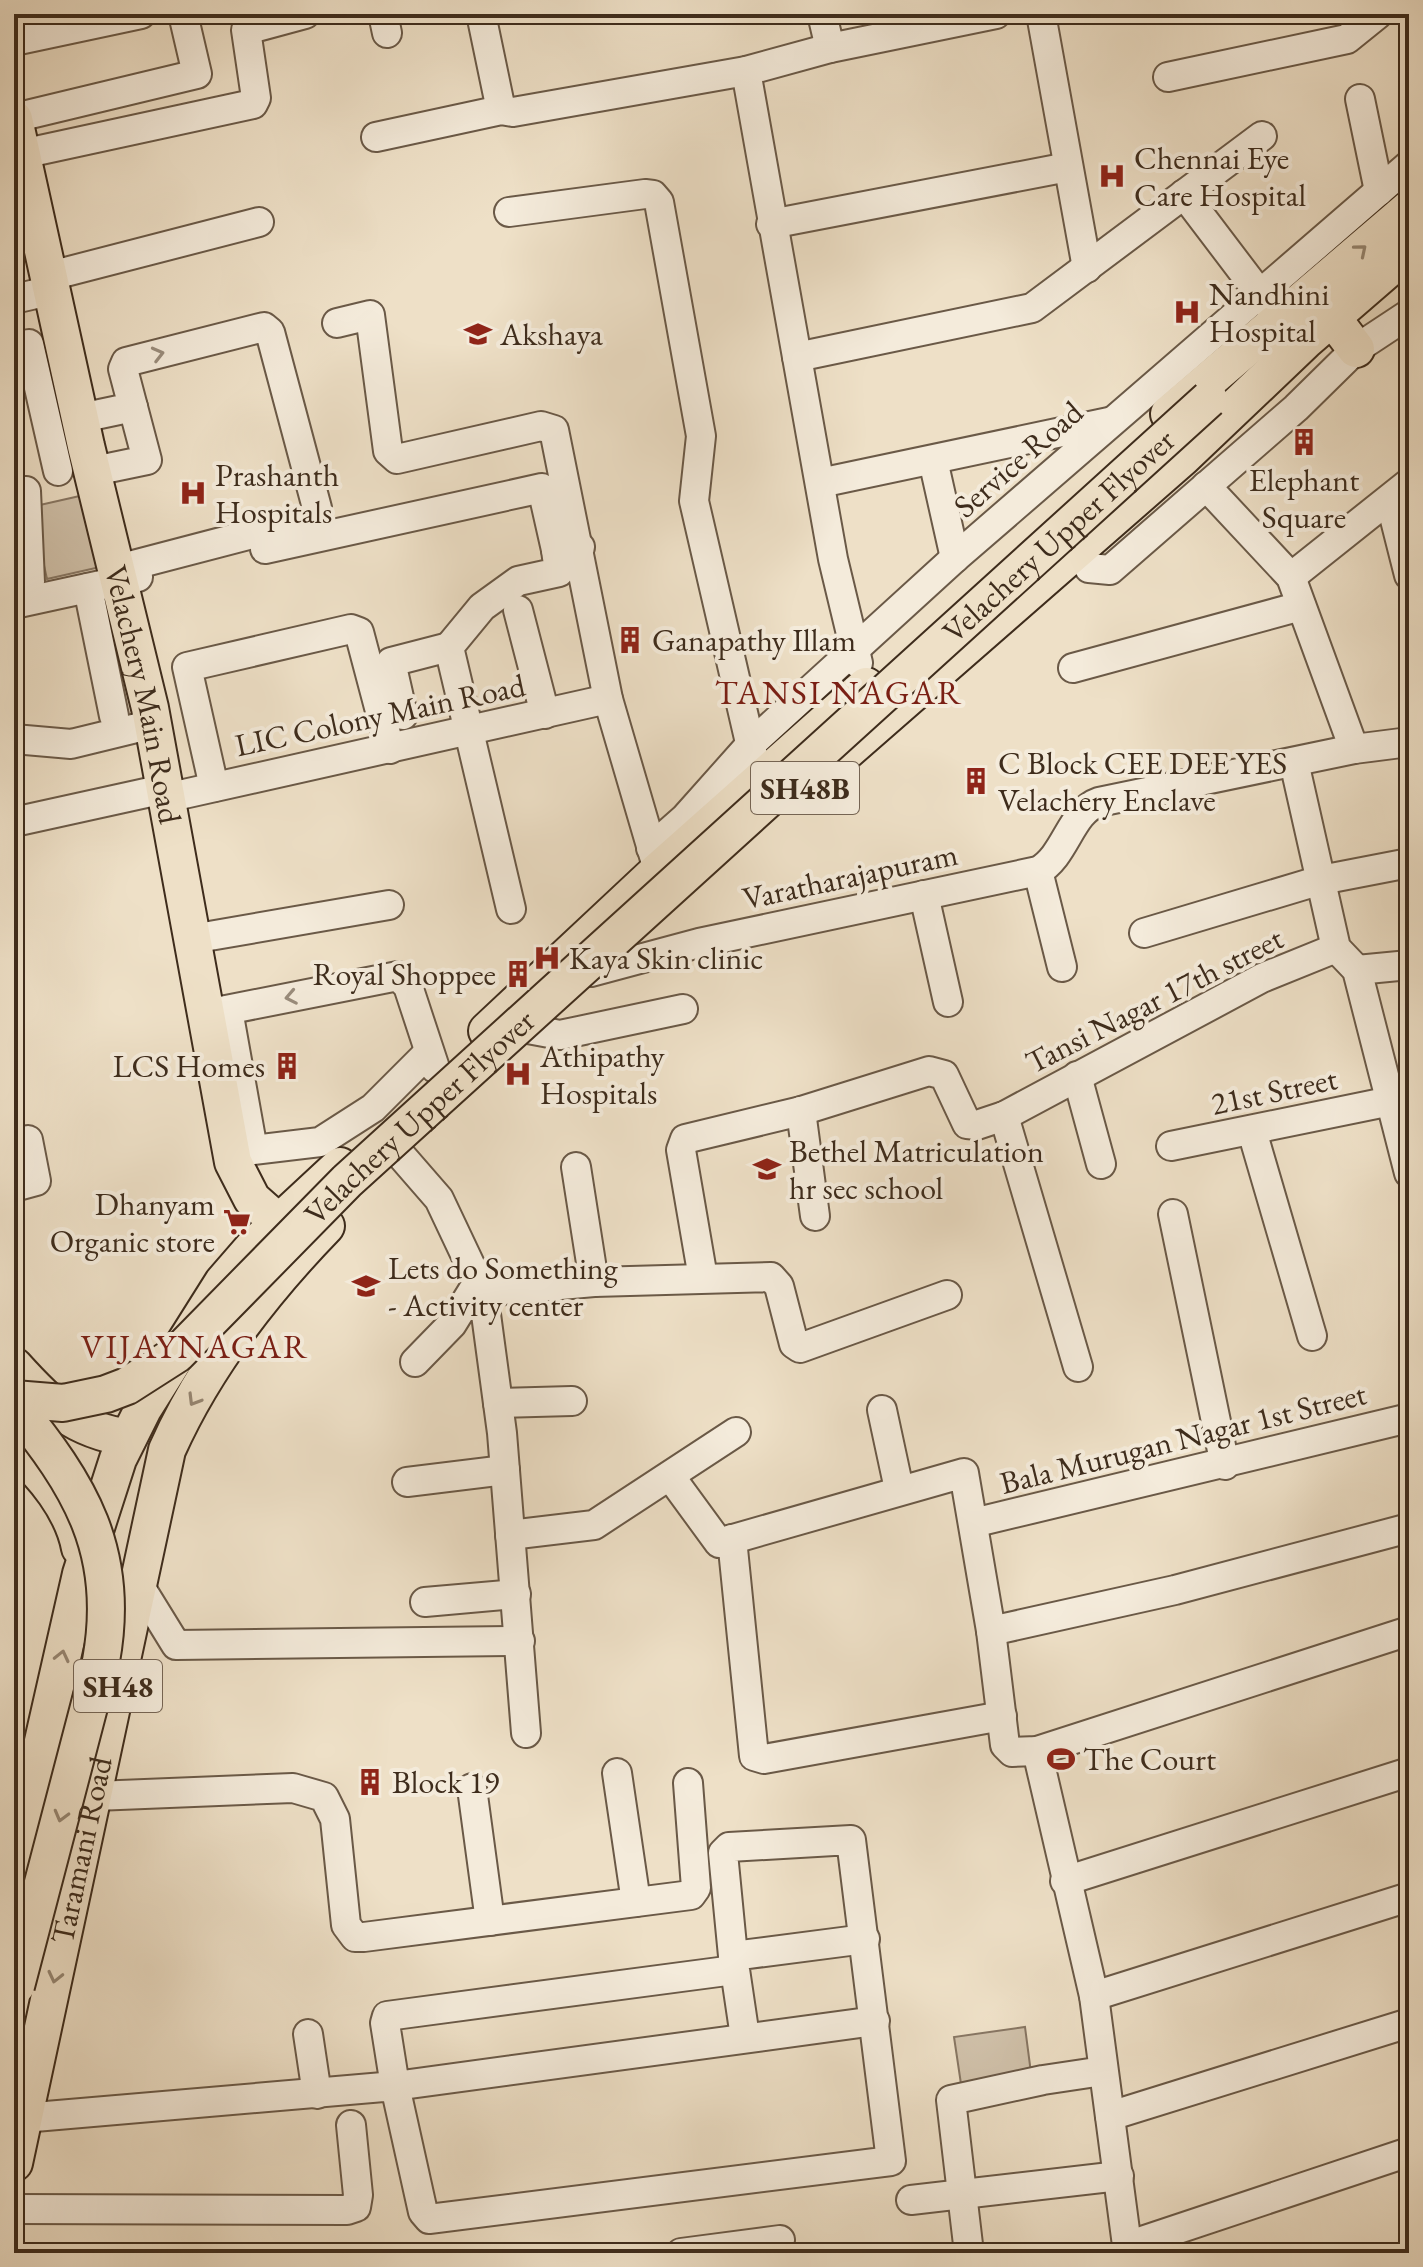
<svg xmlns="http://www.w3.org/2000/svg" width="1423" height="2267" viewBox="0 0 1423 2267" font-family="'EB Garamond',serif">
<rect width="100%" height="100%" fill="#eee0c7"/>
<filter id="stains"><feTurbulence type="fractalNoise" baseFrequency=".0025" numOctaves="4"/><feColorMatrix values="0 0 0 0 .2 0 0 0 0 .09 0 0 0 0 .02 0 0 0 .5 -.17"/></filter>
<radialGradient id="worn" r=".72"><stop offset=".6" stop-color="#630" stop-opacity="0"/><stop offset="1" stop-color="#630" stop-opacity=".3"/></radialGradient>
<!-- green -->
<g fill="#d0c1aa" stroke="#877663" stroke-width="2">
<path d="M 93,493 L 109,565 L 47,579 L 31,507 Z"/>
<path d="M 1025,2027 L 1031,2073 L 961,2084 L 954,2037 Z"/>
</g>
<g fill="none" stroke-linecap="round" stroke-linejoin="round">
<!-- minor casing -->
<g stroke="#6a5947" stroke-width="32">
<g id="minor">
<path d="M 383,14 L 387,33"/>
<path d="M 481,14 L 501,110"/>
<path d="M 822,14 L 830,48"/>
<path d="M 1041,14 L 1087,268"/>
<path d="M 14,41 L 141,14"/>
<path d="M 746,71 L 833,559 L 858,663"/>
<path d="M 1168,77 L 1347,39 L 1378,14"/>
<path d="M 1360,99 L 1379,191"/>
<path d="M 14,118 L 197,74 L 183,14"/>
<path d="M 376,137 L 501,110 L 513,112 L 746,71 L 830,48 L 996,14"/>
<path d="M 22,154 L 253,104 L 256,98 L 246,30 L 305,14"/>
<path d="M 1184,194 L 1269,306"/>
<path d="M 509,212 L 645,194 L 653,195 L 659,202 L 701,436 L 694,501 L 754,760"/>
<path d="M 771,224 L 1068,167"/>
<path d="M 50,276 L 259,222"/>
<path d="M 14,299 L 53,290"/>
<path d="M 337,323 L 370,315 L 388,451 L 397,459 L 541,426 L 554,430 L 608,699 L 656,863"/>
<path d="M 29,344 L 58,471"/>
<path d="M 797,357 L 1032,308 L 1262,136"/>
<path d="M 81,418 L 133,407 L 123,369 L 126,362 L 264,327 L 270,332 L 317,508 L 313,518 L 118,569"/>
<path d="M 933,460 L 955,558"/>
<path d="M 94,471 L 147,460 L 133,407"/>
<path d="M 820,483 L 1109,422"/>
<path d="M 1206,486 L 1291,577 L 1354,749"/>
<path d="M 1390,500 L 1409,575"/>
<path d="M 265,549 L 542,488 L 556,550 L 580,547"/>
<path d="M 1089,568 L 1110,570 L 1296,408 L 1356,349 L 1409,314"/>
<path d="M 1291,577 L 1409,483"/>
<path d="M 88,588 L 114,716"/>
<path d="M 14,592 L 24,591 L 30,582 L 26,491"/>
<path d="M 14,604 L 138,577"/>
<path d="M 518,610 L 545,714"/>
<path d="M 1073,668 L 1301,606"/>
<path d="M 403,715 L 391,662 L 449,647"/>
<path d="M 14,739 L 71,744 L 153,724"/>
<path d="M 1294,762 L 1336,948 L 1357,970 L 1409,1173"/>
<path d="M 214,787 L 187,667 L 351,629 L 359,632 L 390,749"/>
<path d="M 166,798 L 608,699"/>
<path d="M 14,822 L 164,789"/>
<path d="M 651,848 L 685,818 L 750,745 L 955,558 L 1409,165"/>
<path d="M 1038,871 L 1062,967"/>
<path d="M 924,895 L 948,1002"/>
<path d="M 511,909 L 449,647 L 482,607 L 518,581 L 559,572 L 556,550"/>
<path d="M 1144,933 L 1321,880 L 1409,863"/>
<path d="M 192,939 L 389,905"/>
<path d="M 1357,970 L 1409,965"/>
<path d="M 591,972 L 699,943 L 1038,871 C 1066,856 1070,812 1099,802 L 1354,749 L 1409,742"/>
<path d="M 228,1010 L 253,1150 L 320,1142 L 373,1108 L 429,1052"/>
<path d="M 211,1013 L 398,976 L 408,986 L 435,1068"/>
<path d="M 528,1029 L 560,1035 L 683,1009"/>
<path d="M 1077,1076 L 1101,1164"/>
<path d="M 801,1111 L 815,1216"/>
<path d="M 1004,1116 L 1078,1367"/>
<path d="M 1252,1131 L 1312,1336"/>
<path d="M 14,1142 L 28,1140 L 36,1181 L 14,1187"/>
<path d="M 1171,1146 L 1391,1101"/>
<path d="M 399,1153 L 439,1199 L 483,1292 L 502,1433 L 526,1733"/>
<path d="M 576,1167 L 594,1282"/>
<path d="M 1173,1214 L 1225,1465"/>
<path d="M 703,1278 L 681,1150 L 685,1139 L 801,1111 L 929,1071 L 944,1075 L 967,1124 L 977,1125 L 1004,1116 L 1262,978 L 1336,948"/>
<path d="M 483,1292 L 594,1282 L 771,1277 L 779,1286 L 794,1344 L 800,1348 L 947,1295"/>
<path d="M 415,1362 L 452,1324 L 478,1282"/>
<path d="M 498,1403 L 572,1401"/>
<path d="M 882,1410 L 899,1489"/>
<path d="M 670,1476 L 719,1543 L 964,1473 L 991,1631 L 1005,1745 L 1012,1752 L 1037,1751 L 1409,1631"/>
<path d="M 407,1482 L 505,1470"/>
<path d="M 973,1523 L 1409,1418"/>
<path d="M 510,1535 L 594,1525 L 736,1432"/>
<path d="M 732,1539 L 754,1756 L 764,1759 L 1002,1716"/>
<path d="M 139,1585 L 176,1645 L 520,1641"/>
<path d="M 425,1602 L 516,1594"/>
<path d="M 991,1631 L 1175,1590 L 1409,1528"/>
<path d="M 1037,1751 L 1094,1996 L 1128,2253"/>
<path d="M 617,1773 L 636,1902"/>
<path d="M 472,1788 L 490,1921"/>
<path d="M 95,1796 L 293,1788 L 324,1797 L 335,1819 L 346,1925 L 355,1937 L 364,1937 L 691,1895 L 696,1888 L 688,1783"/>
<path d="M 1065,1881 L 1409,1772"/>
<path d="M 734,1970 L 387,2016 L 385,2023 L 395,2086 L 875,2021"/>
<path d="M 1094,1996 L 1409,1897"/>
<path d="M 308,2034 L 317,2094"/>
<path d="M 745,2037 L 733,1956 L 865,1939"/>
<path d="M 1110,2116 L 1409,2023"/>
<path d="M 23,2118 L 395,2086 L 423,2212 L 429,2219 L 891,2161 L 851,1840 L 729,1847 L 723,1853 L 733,1956"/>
<path d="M 911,2200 L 1119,2176"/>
<path d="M 14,2209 L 347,2210 L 356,2207 L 358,2195 L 351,2125"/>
<path d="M 1130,2245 L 1409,2152"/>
<path d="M 681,2253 L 780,2240"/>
<path d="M 969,2253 L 951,2100 L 1043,2080 L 1103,2071"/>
</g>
</g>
<!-- major casing -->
<g stroke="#3e2c1c" stroke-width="40">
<g id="major">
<path id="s1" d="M 14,119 L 86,446 L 150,708 L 233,1162 L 252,1199 L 296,1238"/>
<path d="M 1318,299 L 1356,349"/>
<path d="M 1169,414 L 1409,209"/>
<path d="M 809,784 L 1182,458 L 1305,341 L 1409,251"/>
<path d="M 487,1031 L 659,870 L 866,686"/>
<path d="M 14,1366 C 50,1406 73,1429 128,1438"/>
<path d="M 14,1448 C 43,1473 73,1510 80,1548"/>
<path d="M 14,1869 L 81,1574 L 118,1459 L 143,1409 L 223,1282 L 256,1244 L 340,1166"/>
<path id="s2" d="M 14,2163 L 167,1450 C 204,1367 264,1290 326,1226"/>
</g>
</g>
<!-- minor -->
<use href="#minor" stroke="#f4ebdb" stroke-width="28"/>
<!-- major -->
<use href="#major" stroke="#eee0c7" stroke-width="36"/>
<!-- major-bridge casing -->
<g stroke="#3e2c1c" stroke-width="40" stroke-linecap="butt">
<g id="major-bridge">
<path id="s3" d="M 14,1399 L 63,1403 L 106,1394 L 127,1386 L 177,1354 L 347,1181 L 1209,399"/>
<path d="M 14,1405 C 80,1485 121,1552 101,1661 L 16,1986"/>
</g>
</g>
<!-- major-bridge -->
<use href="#major-bridge" stroke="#eee0c7" stroke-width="36"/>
</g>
<!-- one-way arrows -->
<defs><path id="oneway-chevron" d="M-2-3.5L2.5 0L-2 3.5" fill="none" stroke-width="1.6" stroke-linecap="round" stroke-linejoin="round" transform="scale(2)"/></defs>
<g stroke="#968672">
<use href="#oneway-chevron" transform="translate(1361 250) rotate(-40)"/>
<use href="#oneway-chevron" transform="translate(194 1400) rotate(121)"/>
<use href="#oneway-chevron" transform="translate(62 1656) rotate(-77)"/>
<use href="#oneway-chevron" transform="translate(61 1816) rotate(105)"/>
<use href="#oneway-chevron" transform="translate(55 1977) rotate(103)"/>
</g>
<g stroke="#998c7c">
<use href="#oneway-chevron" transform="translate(158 354) rotate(-14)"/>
<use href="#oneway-chevron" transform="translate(291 997) rotate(169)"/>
</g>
<!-- icons -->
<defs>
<g id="hospital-bare" transform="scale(2.16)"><path d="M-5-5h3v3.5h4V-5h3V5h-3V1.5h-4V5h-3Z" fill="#8f2418" stroke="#f4ebdb" stroke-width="2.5" paint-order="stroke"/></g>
<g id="school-bare" transform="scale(2.16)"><path d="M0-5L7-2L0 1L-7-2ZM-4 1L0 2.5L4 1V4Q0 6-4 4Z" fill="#8f2418" stroke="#f4ebdb" stroke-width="2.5" paint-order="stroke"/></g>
<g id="building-bare" transform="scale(2.16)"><path d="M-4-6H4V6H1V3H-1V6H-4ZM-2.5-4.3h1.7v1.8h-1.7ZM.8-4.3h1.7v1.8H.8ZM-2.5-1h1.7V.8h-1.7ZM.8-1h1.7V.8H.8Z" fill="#8f2418" stroke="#f4ebdb" stroke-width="2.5" paint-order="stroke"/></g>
<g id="supermarket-bare" transform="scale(2.16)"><path d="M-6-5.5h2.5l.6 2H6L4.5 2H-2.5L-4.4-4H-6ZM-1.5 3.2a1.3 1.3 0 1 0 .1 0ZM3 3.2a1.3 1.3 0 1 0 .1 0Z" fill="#8f2418" stroke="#f4ebdb" stroke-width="2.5" paint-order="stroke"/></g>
<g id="stadium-bare" transform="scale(2.16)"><path d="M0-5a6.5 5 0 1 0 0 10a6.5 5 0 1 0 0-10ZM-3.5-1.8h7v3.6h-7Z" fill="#8f2418" stroke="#f4ebdb" stroke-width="2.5" paint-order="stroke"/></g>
</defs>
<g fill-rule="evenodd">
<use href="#hospital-bare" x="1112" y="176"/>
<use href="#hospital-bare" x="1187" y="312"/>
<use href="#school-bare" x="478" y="334"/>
<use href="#building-bare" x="1304" y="442"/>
<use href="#hospital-bare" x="193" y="493"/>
<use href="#building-bare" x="630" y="640"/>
<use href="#building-bare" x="976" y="781"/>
<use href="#hospital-bare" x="547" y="958"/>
<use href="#building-bare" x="518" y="974"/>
<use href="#building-bare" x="287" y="1066"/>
<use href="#hospital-bare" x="518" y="1074"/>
<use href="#school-bare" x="767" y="1169"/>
<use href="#supermarket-bare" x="237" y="1222"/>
<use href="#school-bare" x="366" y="1286"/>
<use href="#stadium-bare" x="1061" y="1759"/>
<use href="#building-bare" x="370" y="1782"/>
</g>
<g text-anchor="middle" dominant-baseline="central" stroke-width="8" stroke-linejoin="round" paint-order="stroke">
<!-- shield labels -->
<g fill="#f4ebdb" stroke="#756555" stroke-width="2">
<rect x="751" y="762" width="108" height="52" rx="6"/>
<rect x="74" y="1660" width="88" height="52" rx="6"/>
</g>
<g font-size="30" font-weight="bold" fill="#3e2c1c">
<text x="805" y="788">SH48B</text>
<text x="118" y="1686">SH48</text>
</g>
<!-- poi labels -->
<g font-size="32" fill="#3e2c1c" stroke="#f4ebdb" text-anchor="start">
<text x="1134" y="158">Chennai Eye<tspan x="1134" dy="37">Care Hospital</tspan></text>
<text x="1209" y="294">Nandhini<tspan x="1209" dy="37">Hospital</tspan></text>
<text x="500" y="334">Akshaya</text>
<text x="215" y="475">Prashanth<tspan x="215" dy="37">Hospitals</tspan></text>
<text x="1304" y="480" text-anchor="middle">Elephant<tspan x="1304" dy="37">Square</tspan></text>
<text x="652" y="640">Ganapathy Illam</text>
<text x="998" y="763">C Block CEE DEE YES<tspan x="998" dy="37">Velachery Enclave</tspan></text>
<text x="569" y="958">Kaya Skin clinic</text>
<text x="496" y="974" text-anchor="end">Royal Shoppee</text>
<text x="540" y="1056">Athipathy<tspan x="540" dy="37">Hospitals</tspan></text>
<text x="265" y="1066" text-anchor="end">LCS Homes</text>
<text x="789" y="1151">Bethel Matriculation<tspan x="789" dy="37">hr sec school</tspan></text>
<text x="215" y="1204" text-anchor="end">Dhanyam<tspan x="215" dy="37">Organic store</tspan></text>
<text x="388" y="1268">Lets do Something<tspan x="388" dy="37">- Activity center</tspan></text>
<text x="1083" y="1759">The Court</text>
<text x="392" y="1782">Block 19</text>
</g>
<!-- street labels -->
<g font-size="32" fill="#3e2c1c" stroke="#f4ebdb">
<text transform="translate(1018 459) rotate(-41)">Service Road</text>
<text stroke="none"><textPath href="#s3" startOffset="1378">Velachery Upper Flyover</textPath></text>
<text stroke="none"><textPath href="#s1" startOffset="590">Velachery Main Road</textPath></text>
<text transform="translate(380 715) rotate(-12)">LIC Colony Main Road</text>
<text transform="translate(850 876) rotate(-12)">Varatharajapuram</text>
<text transform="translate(1154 1000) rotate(-27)">Tansi Nagar 17th street</text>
<text transform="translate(1274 1091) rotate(-12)">21st Street</text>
<text stroke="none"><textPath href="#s3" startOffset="514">Velachery Upper Flyover</textPath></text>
<text transform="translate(1183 1438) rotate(-14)">Bala Murugan Nagar 1st Street</text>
<text stroke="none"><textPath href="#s2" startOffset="320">Taramani Road</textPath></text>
</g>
<!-- neighbourhood labels -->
<g font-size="34" letter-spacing="2" fill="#7a1f14" stroke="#f4ebdb">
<text x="839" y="692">TANSI NAGAR</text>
<text x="195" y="1346">VIJAYNAGAR</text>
</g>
</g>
<!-- margin -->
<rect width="1423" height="2267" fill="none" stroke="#eee0c7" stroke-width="48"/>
<rect x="16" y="16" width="1391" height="2235" fill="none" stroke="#3e2c1c" stroke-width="4"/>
<rect x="24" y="24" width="1375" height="2219" fill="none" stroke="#3e2c1c" stroke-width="2"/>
<rect width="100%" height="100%" filter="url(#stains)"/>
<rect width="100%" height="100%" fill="url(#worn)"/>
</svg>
